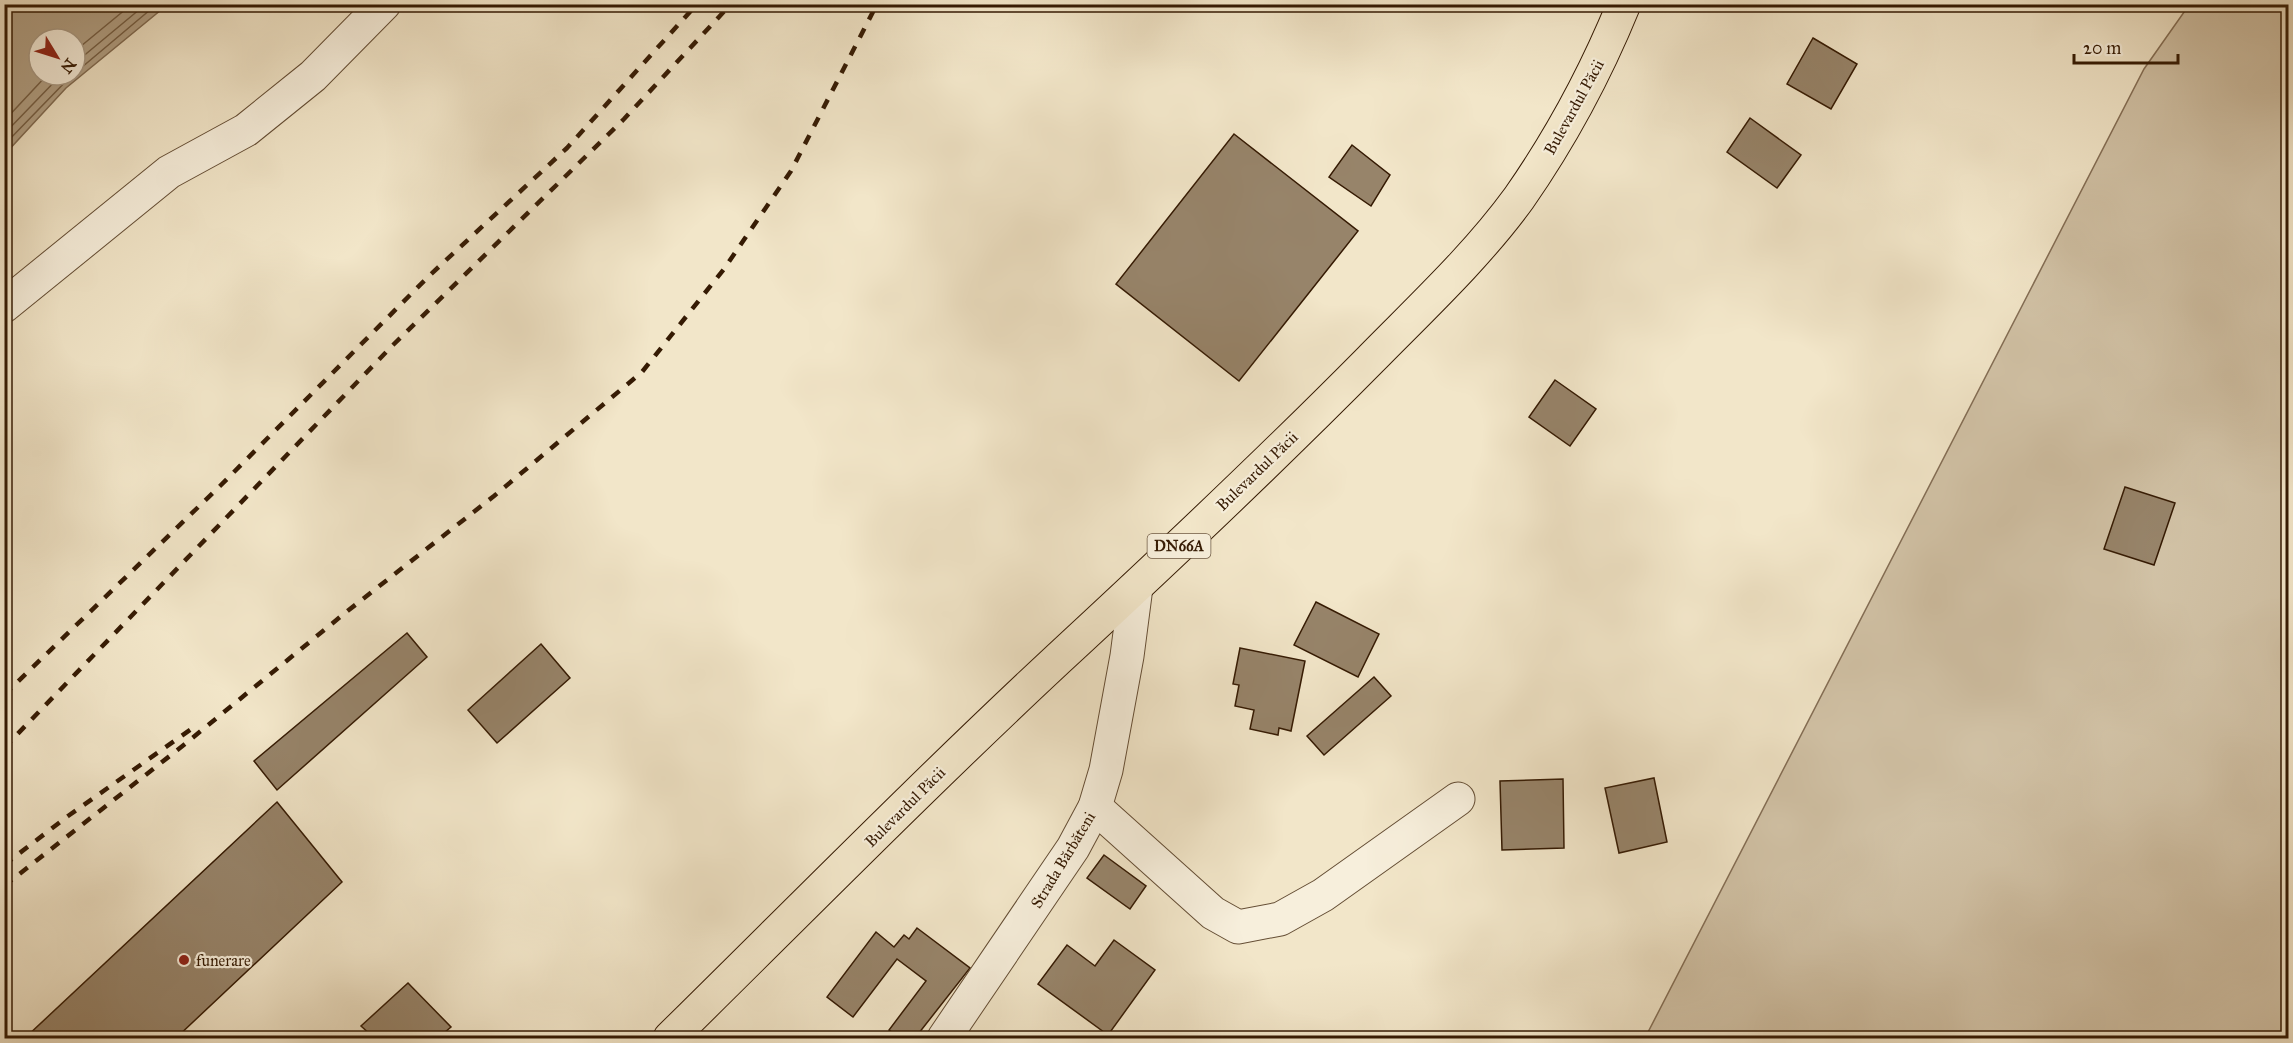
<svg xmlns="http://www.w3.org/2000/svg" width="2293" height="1043" viewBox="0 0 2293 1043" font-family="'IM FELL Great Primer',serif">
<rect width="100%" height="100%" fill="#f2e6c9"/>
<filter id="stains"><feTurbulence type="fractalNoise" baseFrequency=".00333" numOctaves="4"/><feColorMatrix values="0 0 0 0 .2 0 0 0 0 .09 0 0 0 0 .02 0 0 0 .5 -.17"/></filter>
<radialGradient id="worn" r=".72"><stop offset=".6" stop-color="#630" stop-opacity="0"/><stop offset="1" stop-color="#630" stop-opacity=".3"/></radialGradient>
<!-- green -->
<path fill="#d2c3a7" stroke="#846e55" stroke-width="1.5" d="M 2189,5 L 2288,5 L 2288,1038 L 1645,1038 L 2144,69 Z"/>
<!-- water -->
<path fill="#b2a186" stroke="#806b52" stroke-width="1.5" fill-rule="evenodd" d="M 12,5 L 12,4 L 167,5 L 66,88 L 5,154 L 5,14 ZM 39,39 L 75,39 L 75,75 L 39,75 Z"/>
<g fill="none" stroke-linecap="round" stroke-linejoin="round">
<!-- shore -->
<g stroke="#745e44" stroke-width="1.5">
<path d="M 75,51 L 132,4"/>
<path d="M 75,63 L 146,4"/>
<path d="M 75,73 L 157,4"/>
<path d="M 4,121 L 47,75"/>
<path d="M 4,134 L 61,75"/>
<path d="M 4,145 L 72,75"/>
</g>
</g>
<!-- building -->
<g fill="#97846a" stroke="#351a03" stroke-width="1.5">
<path d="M 1813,38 L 1857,64 L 1831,109 L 1787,84 Z"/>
<path d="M 1750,118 L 1801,155 L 1777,188 L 1727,152 Z"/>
<path d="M 1234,134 L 1358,231 L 1239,381 L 1116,284 Z"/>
<path d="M 1352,145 L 1390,175 L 1371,206 L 1329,177 Z"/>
<path d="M 1555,380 L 1596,409 L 1570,446 L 1529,417 Z"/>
<path d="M 2125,487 L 2175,503 L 2154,565 L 2104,549 Z"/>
<path d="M 1316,602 L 1379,634 L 1358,677 L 1294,645 Z"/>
<path d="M 407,633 L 427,657 L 277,790 L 254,761 Z"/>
<path d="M 541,644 L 570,678 L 497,743 L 468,710 Z"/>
<path d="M 1240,648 L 1305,661 L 1291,731 L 1279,728 L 1278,735 L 1250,729 L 1254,710 L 1235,706 L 1239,685 L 1233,684 Z"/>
<path d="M 1374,677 L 1391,696 L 1324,755 L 1307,736 Z"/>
<path d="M 1654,778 L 1667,842 L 1619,853 L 1605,788 Z"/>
<path d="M 1563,779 L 1564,848 L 1502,850 L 1500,781 Z"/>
<path d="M 277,802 L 342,882 L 176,1038 L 25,1038 Z"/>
<path d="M 1104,855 L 1146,886 L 1130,909 L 1087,878 Z"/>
<path d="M 917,928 L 970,968 L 915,1038 L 901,1038 L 889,1030 L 926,981 L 897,959 L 853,1017 L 827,997 L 876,932 L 894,947 L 904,935 L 909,939 Z"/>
<path d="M 1114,940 L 1155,970 L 1108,1035 L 1038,984 L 1067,945 L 1095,966 Z"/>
<path d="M 408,983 L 451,1027 L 438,1038 L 369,1038 L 372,1036 L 361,1026 Z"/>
</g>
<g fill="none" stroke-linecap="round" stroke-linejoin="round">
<!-- minor casing -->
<g stroke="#644d34" stroke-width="35">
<g id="minor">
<path d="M 4,306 L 169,172 L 246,130 L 313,76 L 384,4"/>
<path d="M 1095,807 L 1213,913 L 1238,927 L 1280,919 L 1323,895 L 1458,799"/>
<path d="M 944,1038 L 1073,848 L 1095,807 L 1106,770 L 1127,656 L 1136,587"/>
</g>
</g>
<!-- major casing -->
<g stroke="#351a03" stroke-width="35">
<path id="major" d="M 670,1038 C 798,912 925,783 1057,660 C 1163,562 1268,463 1370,360 C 1421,308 1476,257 1519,198 C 1563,135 1595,75 1624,4"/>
</g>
<!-- minor -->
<use href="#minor" stroke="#f7efdc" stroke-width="33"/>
<!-- major -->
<use href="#major" stroke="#f2e6c9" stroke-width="33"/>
<!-- rail -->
<g stroke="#351a03" stroke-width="4.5" stroke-dasharray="10 10" stroke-linecap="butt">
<path d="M 4,695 L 220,486 L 430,275 L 567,148 L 697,4"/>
<path d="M 4,748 L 393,345 L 624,119 L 731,4"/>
<path d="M 4,865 L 68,816 L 197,725"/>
<path d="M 4,886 L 185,744 L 345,613 L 494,496 L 642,372 L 724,269 L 791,171 L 877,4"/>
</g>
</g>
<!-- markers -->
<circle fill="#8f2418" stroke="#f7efdc" stroke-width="2" cx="184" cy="960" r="6"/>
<g text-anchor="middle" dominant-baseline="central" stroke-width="4.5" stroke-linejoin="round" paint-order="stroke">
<!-- shield labels -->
<rect fill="#f7efdc" stroke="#6f5a44" stroke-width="1.5" x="1147.5" y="534" width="63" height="24" rx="4.5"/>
<g font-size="15" font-weight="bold" fill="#351a03">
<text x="1179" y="546">DN66A</text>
</g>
<!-- street labels -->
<g font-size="16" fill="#351a03" stroke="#f7efdc">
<text transform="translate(1574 107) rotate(-61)">Bulevardul Păcii</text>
<text transform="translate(1257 471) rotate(-44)">Bulevardul Păcii</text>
<text transform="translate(905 807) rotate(-45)">Bulevardul Păcii</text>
<text transform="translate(1063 860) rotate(-59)">Strada Bărbăteni</text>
</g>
<!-- poi labels -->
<g font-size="16" fill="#351a03" stroke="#f7efdc" text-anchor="start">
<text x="196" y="960">funerare</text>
</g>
</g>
<!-- margin -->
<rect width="2293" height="1043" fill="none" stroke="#f2e6c9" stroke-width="24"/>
<rect x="6" y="6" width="2281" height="1031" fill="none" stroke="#351a03" stroke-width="3"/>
<rect x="12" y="12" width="2269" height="1019" fill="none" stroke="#351a03" stroke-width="1.5"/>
<!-- north arrow -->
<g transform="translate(57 57) rotate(128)"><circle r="28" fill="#f7efdc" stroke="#a99a85" stroke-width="1.5"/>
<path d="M0-4.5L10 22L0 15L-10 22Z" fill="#8f2418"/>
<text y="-9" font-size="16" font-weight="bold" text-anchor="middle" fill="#351a03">N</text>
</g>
<!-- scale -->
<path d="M2074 54v9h104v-9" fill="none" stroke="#351a03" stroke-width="3"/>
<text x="2083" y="54" font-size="18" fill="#351a03" stroke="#f7efdc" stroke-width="4.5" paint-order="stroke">20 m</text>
<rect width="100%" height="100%" filter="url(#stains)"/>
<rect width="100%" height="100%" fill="url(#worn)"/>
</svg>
